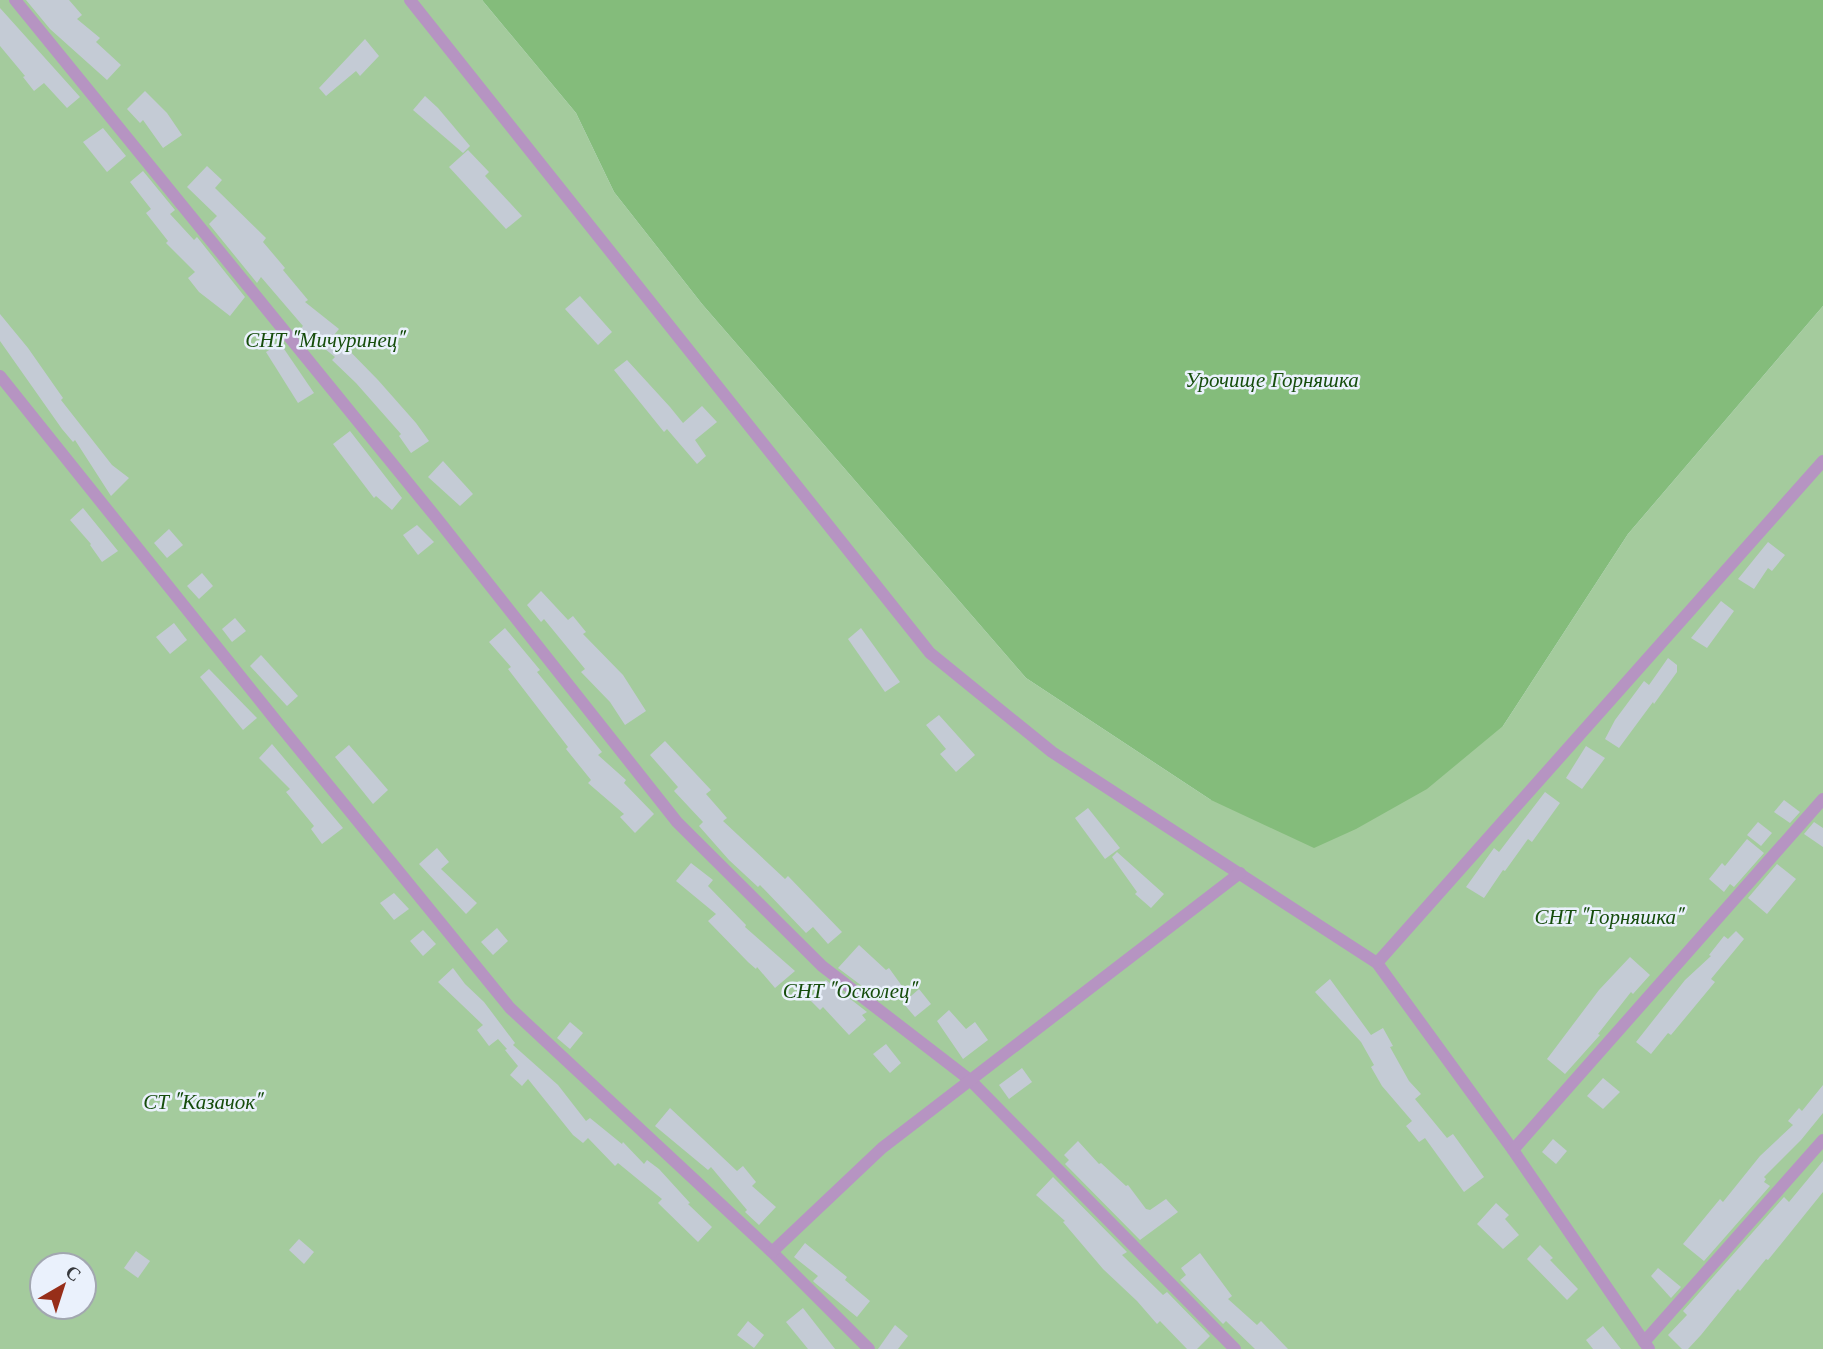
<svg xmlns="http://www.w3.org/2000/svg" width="1823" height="1349" viewBox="0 0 1823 1349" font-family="'Libre Baskerville',serif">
<rect width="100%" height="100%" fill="#eaf1fc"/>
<!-- green -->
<path fill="#a4cb9d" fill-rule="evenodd" d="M 0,0 L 482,0 L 576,113 L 614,192 L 702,304 L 1026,678 L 1211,800 L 1503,726 L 1628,534 L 1823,306 L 1823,1349 L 0,1349 ZM 42,1265 L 84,1265 L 84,1307 L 42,1307 Z"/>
<!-- forest -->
<path fill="#84bc7b" d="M 482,0 L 1823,0 L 1823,306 L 1628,534 L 1503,726 L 1427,789 L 1356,829 L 1314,848 L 1211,800 L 1026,678 L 702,304 L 614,192 L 576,113 Z"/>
<!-- building -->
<g fill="#c4cbd5">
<path d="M 26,0 L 69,0 L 82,15 L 77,19 L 100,38 L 96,42 L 121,65 L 107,80 L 50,29 Z"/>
<path d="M 0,8 L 80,97 L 67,108 L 44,83 L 34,91 L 23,77 L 25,76 L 0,46 Z"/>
<path d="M 365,39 L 379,56 L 360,76 L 356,71 L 326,96 L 319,88 Z"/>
<path d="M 145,91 L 167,113 L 182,135 L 163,148 L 143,120 L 140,123 L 127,109 Z"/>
<path d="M 425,96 L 438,108 L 470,146 L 463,153 L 413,110 Z"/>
<path d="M 103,128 L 126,156 L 107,172 L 83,142 Z"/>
<path d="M 468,150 L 489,172 L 485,176 L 522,216 L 506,229 L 449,167 Z"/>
<path d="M 207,166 L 222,180 L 215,188 L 266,238 L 263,242 L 285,268 L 283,270 L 308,300 L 305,302 L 339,329 L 334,335 L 378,380 L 416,423 L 429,441 L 411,453 L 399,436 L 401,434 L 356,383 L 332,360 L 335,357 L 300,329 L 303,326 L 261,277 L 257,283 L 209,224 L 217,216 L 187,187 Z"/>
<path d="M 143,171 L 175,210 L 170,214 L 194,240 L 197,237 L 245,297 L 230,316 L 199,292 L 188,278 L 195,272 L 166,243 L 168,241 L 146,213 L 151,209 L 130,182 Z"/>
<path d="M 580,296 L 612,332 L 598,345 L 565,309 Z"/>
<path d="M 0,314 L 28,348 L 63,398 L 61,400 L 112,465 L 129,478 L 111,496 L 75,440 L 73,442 L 62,429 L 0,341 Z"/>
<path d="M 280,343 L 314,393 L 298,403 L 266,352 Z"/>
<path d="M 627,360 L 670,407 L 683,423 L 702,406 L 717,422 L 695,440 L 706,456 L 697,464 L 667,429 L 664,432 L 614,370 Z"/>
<path d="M 350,431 L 402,498 L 392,510 L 376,496 L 374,498 L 333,444 Z"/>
<path d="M 443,461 L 473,494 L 460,506 L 428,477 Z"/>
<path d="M 83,508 L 118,551 L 102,562 L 90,545 L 91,544 L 70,520 Z"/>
<path d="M 417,525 L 434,542 L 418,555 L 403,535 Z"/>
<path d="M 169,529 L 183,545 L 167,558 L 154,543 Z"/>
<path d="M 1768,542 L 1785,555 L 1772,571 L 1768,568 L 1754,589 L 1738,579 Z"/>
<path d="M 202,573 L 213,586 L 199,599 L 187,586 Z"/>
<path d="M 541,591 L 568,620 L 573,616 L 586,632 L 583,634 L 623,675 L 646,711 L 625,725 L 610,702 L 581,672 L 585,669 L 544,619 L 541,622 L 527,605 Z"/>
<path d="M 1721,601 L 1734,611 L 1707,648 L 1691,638 Z"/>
<path d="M 235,618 L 246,631 L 232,642 L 222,629 Z"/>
<path d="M 174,623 L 187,640 L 170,654 L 156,637 Z"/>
<path d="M 505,628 L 540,670 L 537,672 L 602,752 L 598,755 L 626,780 L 624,783 L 654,814 L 635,833 L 620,817 L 624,814 L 588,783 L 591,780 L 566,749 L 568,747 L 508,669 L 511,667 L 489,642 Z"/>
<path d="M 861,628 L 900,682 L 885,692 L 848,639 Z"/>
<path d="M 261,655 L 298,696 L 287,706 L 250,666 Z"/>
<path d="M 1668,658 L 1677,665 L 1677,672 L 1654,704 L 1653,702 L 1619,748 L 1605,739 L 1615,720 L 1644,681 L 1649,685 Z"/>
<path d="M 209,669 L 257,718 L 243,730 L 200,677 Z"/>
<path d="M 939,715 L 975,755 L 956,772 L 940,754 L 946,749 L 926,725 Z"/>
<path d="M 665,741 L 711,790 L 706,794 L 727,818 L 723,821 L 785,879 L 788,876 L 842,932 L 828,944 L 813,927 L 806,933 L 760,885 L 758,887 L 729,860 L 699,826 L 703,822 L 674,791 L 678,787 L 650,755 Z"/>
<path d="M 272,744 L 343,828 L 322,844 L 311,829 L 314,826 L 286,792 L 290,789 L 259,758 Z"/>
<path d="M 349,745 L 388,790 L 373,804 L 335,757 Z"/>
<path d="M 1586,746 L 1605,758 L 1582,789 L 1566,778 Z"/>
<path d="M 1545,792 L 1560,803 L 1532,842 L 1528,839 L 1505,871 L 1503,870 L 1484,898 L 1466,887 L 1494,848 L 1499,852 Z"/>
<path d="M 1784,800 L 1800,812 L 1790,823 L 1774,812 Z"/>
<path d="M 1088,808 L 1120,848 L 1105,859 L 1075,818 Z"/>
<path d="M 1758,822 L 1772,833 L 1761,846 L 1747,835 Z"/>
<path d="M 1814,822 L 1823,828 L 1823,847 L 1804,834 Z"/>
<path d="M 1747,839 L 1764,853 L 1734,887 L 1730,884 L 1724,892 L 1709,879 L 1722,863 L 1725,866 Z"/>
<path d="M 437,848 L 449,862 L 441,869 L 477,903 L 466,914 L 419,864 Z"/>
<path d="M 1117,852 L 1164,894 L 1151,908 L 1135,894 L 1137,892 L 1112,857 Z"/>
<path d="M 691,863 L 713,880 L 708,886 L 746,925 L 745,927 L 795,971 L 775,988 L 757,967 L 756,969 L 748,962 L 708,921 L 716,914 L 676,881 Z"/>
<path d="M 1777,864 L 1796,879 L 1767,914 L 1748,898 Z"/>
<path d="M 394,893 L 409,909 L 394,920 L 380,903 Z"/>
<path d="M 497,928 L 508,941 L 493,955 L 481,942 Z"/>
<path d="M 423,930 L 436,944 L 423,956 L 410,941 Z"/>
<path d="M 1736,931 L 1744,939 L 1711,979 L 1715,982 L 1671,1035 L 1668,1033 L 1651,1054 L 1636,1042 L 1685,980 L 1711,956 L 1709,955 L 1724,936 L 1728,939 Z"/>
<path d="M 859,945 L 886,970 L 889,968 L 902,986 L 882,1001 L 838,968 Z"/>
<path d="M 1630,957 L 1650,975 L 1633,994 L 1631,992 L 1598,1034 L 1600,1035 L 1565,1074 L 1547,1059 L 1599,990 Z"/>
<path d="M 453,968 L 465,984 L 484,1002 L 515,1043 L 513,1045 L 558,1085 L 586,1121 L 590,1118 L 622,1144 L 623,1142 L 644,1164 L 647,1160 L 659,1169 L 690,1203 L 688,1204 L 712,1227 L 698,1242 L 658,1203 L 662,1199 L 618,1163 L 615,1166 L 588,1138 L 583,1143 L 573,1135 L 528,1079 L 522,1086 L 510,1075 L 518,1066 L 505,1050 L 507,1049 L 498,1039 L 489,1046 L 477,1030 L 483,1025 L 438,982 Z"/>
<path d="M 1330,979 L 1371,1035 L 1383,1028 L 1393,1046 L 1390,1047 L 1409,1081 L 1421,1094 L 1415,1099 L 1447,1138 L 1453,1134 L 1484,1177 L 1464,1192 L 1425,1138 L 1419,1142 L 1406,1126 L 1412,1121 L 1382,1086 L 1371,1067 L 1374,1065 L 1361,1042 L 1315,992 Z"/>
<path d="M 826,980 L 867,1012 L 862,1015 L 866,1020 L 849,1035 L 823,1007 L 820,1010 L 809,999 Z"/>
<path d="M 919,989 L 931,1004 L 915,1017 L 903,1003 Z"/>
<path d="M 949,1010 L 966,1029 L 975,1022 L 988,1040 L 963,1059 L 937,1021 Z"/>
<path d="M 570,1022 L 583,1033 L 570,1049 L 557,1038 Z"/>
<path d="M 886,1044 L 901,1063 L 890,1073 L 873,1054 Z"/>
<path d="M 1022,1068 L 1032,1082 L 1009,1099 L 999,1085 Z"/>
<path d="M 1603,1078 L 1620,1092 L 1603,1109 L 1587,1096 Z"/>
<path d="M 1823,1085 L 1823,1113 L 1801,1140 L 1764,1177 L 1766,1179 L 1764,1182 L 1770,1186 L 1704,1261 L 1683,1244 L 1720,1199 L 1723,1202 L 1760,1156 L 1793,1125 L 1788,1121 L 1799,1108 L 1802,1111 Z"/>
<path d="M 670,1108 L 737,1171 L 743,1166 L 756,1182 L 752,1186 L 776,1207 L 759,1225 L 745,1212 L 747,1210 L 711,1167 L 708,1170 L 655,1126 Z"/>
<path d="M 1553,1139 L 1567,1151 L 1556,1164 L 1542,1152 Z"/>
<path d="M 1078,1141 L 1099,1164 L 1101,1163 L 1126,1186 L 1128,1185 L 1146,1209 L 1150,1210 L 1166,1199 L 1178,1212 L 1140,1240 L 1065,1164 L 1069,1160 L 1064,1155 Z"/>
<path d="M 1823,1161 L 1823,1192 L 1768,1260 L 1766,1259 L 1740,1291 L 1738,1289 L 1701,1335 L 1688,1349 L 1682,1349 L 1668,1335 L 1687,1315 L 1683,1311 L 1784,1197 L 1789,1202 Z"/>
<path d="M 1053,1177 L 1127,1252 L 1122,1255 L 1163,1295 L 1167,1292 L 1210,1336 L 1197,1349 L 1187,1349 L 1160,1321 L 1157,1324 L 1137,1301 L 1103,1269 L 1063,1222 L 1065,1221 L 1036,1195 Z"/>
<path d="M 1496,1203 L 1509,1215 L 1505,1219 L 1519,1235 L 1503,1249 L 1477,1224 Z"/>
<path d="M 299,1239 L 314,1252 L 304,1264 L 289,1250 Z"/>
<path d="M 805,1243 L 847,1277 L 845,1280 L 870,1301 L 857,1317 L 815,1283 L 813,1281 L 818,1276 L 794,1257 Z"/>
<path d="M 1540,1245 L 1553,1258 L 1550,1260 L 1578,1289 L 1567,1300 L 1527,1259 Z"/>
<path d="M 136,1251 L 150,1261 L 138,1278 L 124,1268 Z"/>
<path d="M 1200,1253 L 1232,1296 L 1228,1299 L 1257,1325 L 1261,1321 L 1288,1349 L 1255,1349 L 1226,1321 L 1223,1324 L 1180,1280 L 1186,1275 L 1181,1268 Z"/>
<path d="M 1658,1268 L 1681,1287 L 1671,1298 L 1651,1276 Z"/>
<path d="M 803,1308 L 835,1349 L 808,1349 L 786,1322 Z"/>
<path d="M 748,1321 L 764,1335 L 754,1348 L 737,1335 Z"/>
<path d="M 895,1325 L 908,1336 L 898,1349 L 878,1349 Z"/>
<path d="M 1603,1326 L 1621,1349 L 1593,1349 L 1586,1340 Z"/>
</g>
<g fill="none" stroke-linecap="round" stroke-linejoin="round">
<!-- service -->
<g stroke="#b694c2" stroke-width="12">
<path d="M 15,0 L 435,516 L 677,822 L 822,966 L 970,1080 L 1235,1349"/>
<path d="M 410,0 L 930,653 L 1052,752 L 1377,963 L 1513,1150 L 1649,1349"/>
<path d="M 0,376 L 277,722 L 510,1008 L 772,1252 L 869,1349"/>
<path d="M 1377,963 L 1823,461"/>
<path d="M 1513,1150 L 1823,799"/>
<path d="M 772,1252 L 882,1148 L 1240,873"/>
<path d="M 1644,1342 L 1823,1140"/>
</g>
</g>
<g text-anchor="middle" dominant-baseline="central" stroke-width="5" stroke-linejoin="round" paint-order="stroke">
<!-- park labels -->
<g font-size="21" font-style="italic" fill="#164d0c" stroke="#eaf1fc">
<text x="325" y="340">СНТ "Мичуринец"</text>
<text x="1272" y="380">Урочище Горняшка</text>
<text x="1609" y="917">СНТ "Горняшка"</text>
<text x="850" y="991">СНТ "Осколец"</text>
<text x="203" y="1102">СТ "Казачок"</text>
</g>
</g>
<!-- north arrow -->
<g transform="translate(63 1286) rotate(39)"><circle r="33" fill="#eaf1fc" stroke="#a2a7b0" stroke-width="2"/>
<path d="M0-5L12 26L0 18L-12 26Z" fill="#972e19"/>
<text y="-10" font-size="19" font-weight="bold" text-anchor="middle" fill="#37393d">С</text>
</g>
</svg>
